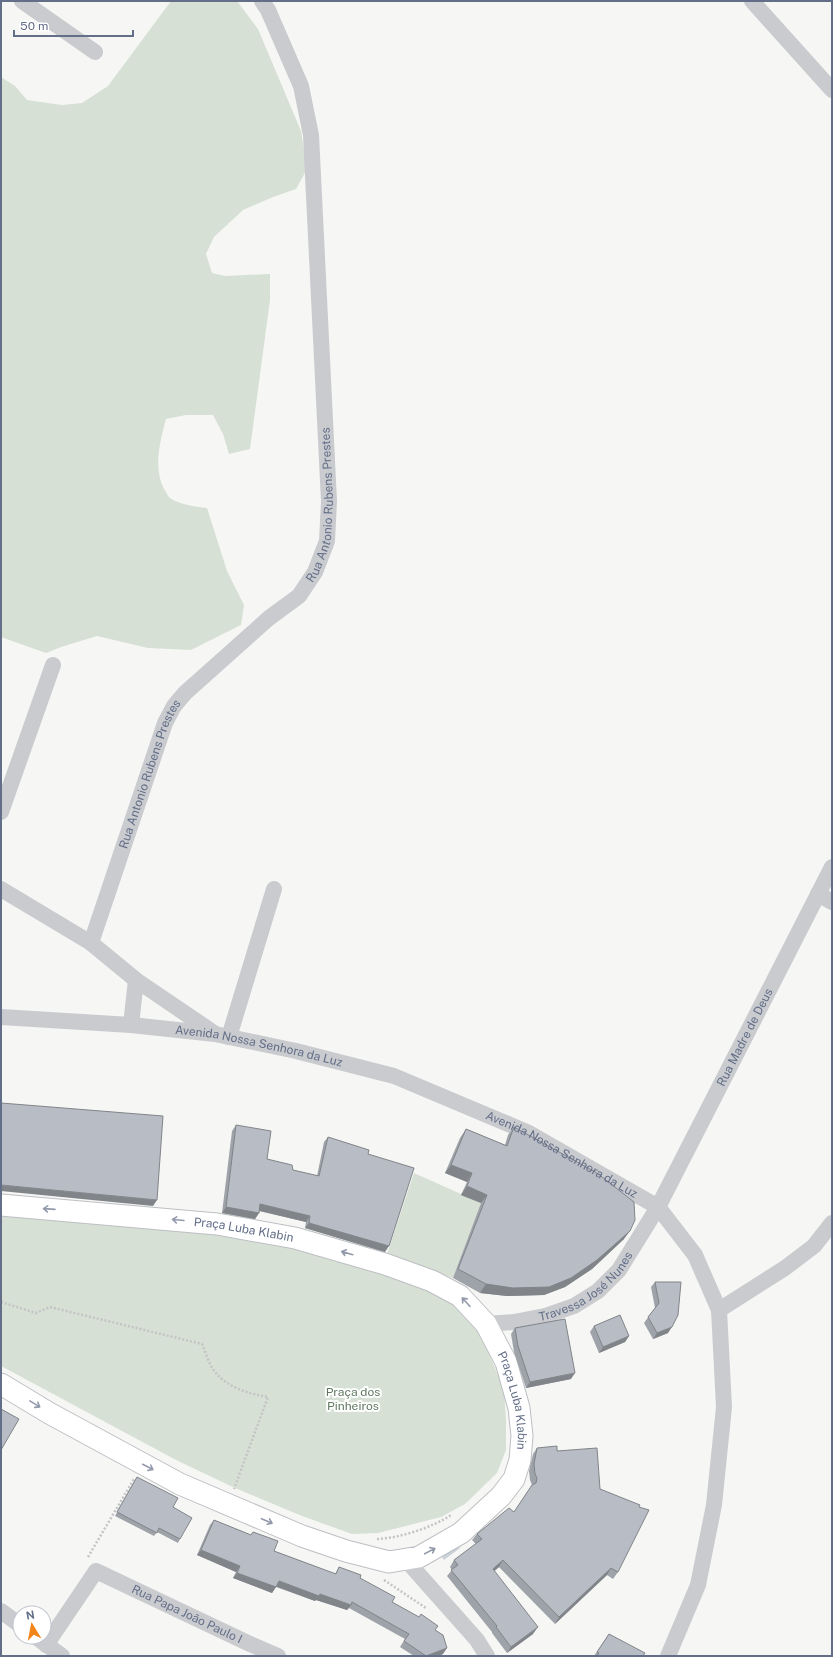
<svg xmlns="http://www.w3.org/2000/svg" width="833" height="1657" viewBox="0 0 833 1657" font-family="'Public Sans',sans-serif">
<rect width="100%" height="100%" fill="#f6f7f4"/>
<!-- green -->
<g fill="#d6e0d4">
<path d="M 171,1 L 237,1 L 258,29 L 301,131 L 307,169 L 296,189 L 273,197 L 243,210 L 214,237 L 206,254 L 212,273 L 225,276 L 270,274 L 270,300 L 250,449 L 229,454 L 223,434 L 213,415 L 186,415 L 166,419 C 160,442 153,467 164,489 C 166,491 167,495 169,497 C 176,504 197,507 207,508 L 227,571 L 244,605 L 241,625 L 191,650 L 148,648 L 97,636 L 61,647 L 46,653 L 1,637 L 1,77 L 15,86 L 27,100 L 62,105 L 82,103 L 108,86 Z"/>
<path d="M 414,1173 L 481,1203 L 453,1278 L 387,1254 Z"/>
<path d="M 1,1213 L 217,1232 L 289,1248 L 375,1270 L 460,1303 L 479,1328 L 504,1391 L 506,1420 L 506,1450 L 497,1473 L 465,1504 L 441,1517 L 390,1530 L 378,1533 L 352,1534 L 302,1516 L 235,1488 L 176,1460 L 1,1366 Z"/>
</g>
<!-- water -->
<path fill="#cbd1d8" d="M 456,1542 L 460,1548 L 444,1560 L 440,1554 Z"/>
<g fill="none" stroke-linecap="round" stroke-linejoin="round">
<!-- major casing -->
<g stroke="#bdbfc4" stroke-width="23">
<g id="major">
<path id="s5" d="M 1,1205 L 217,1224 L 295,1238 L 385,1264 L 432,1281 L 460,1296 L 486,1324 L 506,1362 L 519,1408 L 522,1436 L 520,1460 L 514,1479 L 501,1496 L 461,1533 L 419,1557 L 389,1562 L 346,1551 L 302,1536 L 180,1484 L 49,1413 L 1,1384"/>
</g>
</g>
<!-- path -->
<g stroke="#c4c4c7" stroke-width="2.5" stroke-dasharray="2 2" stroke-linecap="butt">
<path d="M 1,1302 L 36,1313 L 50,1307 L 202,1344 C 206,1353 209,1365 215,1372 C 228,1388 250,1394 268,1397 L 234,1489"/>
<path d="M 377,1539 C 400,1538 431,1528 451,1515"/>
<path d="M 88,1557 L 134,1479"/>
<path d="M 384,1580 L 426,1608"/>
</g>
<!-- minor -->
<g stroke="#c9cbcf" stroke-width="16">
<path d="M 22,1 L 95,52"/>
<path d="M 752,1 L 832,90"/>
<path d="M 1,812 L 53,665"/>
<path d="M 1,889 L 91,943 L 136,980 L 214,1033"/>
<path d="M 818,894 L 832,902"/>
<path id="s1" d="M 91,943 L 165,723 L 174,706 L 185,693 L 269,618 L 299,596 L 315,572 L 327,541 L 329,501 L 311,135 L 301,86 L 268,10 L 262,1"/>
<path id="s2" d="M 1,1017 L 131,1025 L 215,1034 L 296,1051 L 394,1076 L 527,1132 L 658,1207 L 695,1255 L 719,1310 L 724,1407 L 714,1505 L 698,1585 L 668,1656"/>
<path d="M 131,1025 L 136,980"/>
<path d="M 229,1037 L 274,889"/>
<path d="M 719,1310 L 785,1268 L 814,1246 L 832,1223"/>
<path id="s3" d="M 486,1324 L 514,1322 L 545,1316 L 574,1306 L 598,1291 L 619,1270 L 658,1207 L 832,867"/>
<path d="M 406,1560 L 477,1640 L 487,1656"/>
<path d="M 1,1611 L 20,1625"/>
<path d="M 36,1637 L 62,1656"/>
<path id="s4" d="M 46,1645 L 96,1571 L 250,1644 L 278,1656"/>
</g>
<!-- major -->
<use href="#major" stroke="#fff" stroke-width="21"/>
</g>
<!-- wall -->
<g fill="#9ea2a9">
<path d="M 236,1125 L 267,1159 L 293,1170 L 317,1176 L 324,1142 L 328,1137 L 368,1154 L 385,1252 L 305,1228 L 306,1222 L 259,1211 L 259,1213 L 255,1219 L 222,1213 L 232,1131 Z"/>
<path d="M 514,1127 L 624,1239 L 592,1269 L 565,1287 L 544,1295 L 507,1296 L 480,1293 L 453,1278 L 481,1203 L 461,1195 L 467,1182 L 445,1173 L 460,1138 L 466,1129 L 505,1145 L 508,1135 Z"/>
<path d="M 655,1282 L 668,1333 L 653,1339 L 644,1323 L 655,1308 L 651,1287 Z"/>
<path d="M 594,1326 L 629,1336 L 625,1342 L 599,1353 L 590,1332 Z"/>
<path d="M 515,1328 L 571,1379 L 526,1388 L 514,1352 L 511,1334 Z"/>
<path d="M 537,1448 L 557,1451 L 600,1489 L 618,1572 L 613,1579 L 607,1575 L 555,1624 L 499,1567 L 494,1571 L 533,1634 L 507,1653 L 492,1633 L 492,1632 L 447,1576 L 452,1570 L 450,1567 L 454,1560 L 476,1544 L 472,1540 L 477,1534 L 514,1512 L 532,1485 L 530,1480 L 529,1471 L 533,1454 Z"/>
<path d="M 137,1477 L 173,1507 L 180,1539 L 178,1543 L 157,1532 L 154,1536 L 115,1516 Z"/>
<path d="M 214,1520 L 251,1535 L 253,1532 L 274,1551 L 335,1574 L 339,1567 L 360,1578 L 392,1602 L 435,1630 L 443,1654 L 438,1656 L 414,1656 L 400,1647 L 405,1639 L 349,1608 L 347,1610 L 316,1600 L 315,1601 L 276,1587 L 272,1593 L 233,1578 L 236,1572 L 197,1555 L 210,1525 Z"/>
<path d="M 609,1634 L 643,1656 L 594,1656 Z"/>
</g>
<!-- shaded-wall -->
<g fill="#818489">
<path d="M 451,1165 L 472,1173 L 467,1182 L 445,1173 Z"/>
<path d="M 1,1185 L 157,1200 L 153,1206 L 1,1191 Z"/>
<path d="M 467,1186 L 487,1195 L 481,1203 L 461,1195 Z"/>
<path d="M 260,1204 L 310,1216 L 306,1222 L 256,1210 Z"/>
<path d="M 226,1207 L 259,1213 L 255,1219 L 222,1213 Z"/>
<path d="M 309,1223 L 389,1246 L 385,1252 L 305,1228 Z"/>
<path d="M 630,1231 L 624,1239 L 592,1269 L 565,1287 L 544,1295 L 507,1296 L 480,1293 L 486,1284 Z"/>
<path d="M 672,1327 L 668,1333 L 653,1339 L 657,1333 Z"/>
<path d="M 629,1336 L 625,1342 L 599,1353 L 603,1347 Z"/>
<path d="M 575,1373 L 571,1379 L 526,1388 L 530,1382 Z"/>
<path d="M 201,1550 L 240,1566 L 236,1572 L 197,1555 Z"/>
<path d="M 503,1560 L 499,1567 L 489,1576 L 493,1569 Z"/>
<path d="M 611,1568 L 607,1575 L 555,1624 L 559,1617 Z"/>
<path d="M 237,1573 L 276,1587 L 272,1593 L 233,1578 Z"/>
<path d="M 279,1581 L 320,1594 L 351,1605 L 347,1610 L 316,1600 L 315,1601 L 275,1586 Z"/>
<path d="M 538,1627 L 533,1634 L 507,1653 L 511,1647 Z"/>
<path d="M 447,1648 L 443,1654 L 438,1656 L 426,1656 Z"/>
</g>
<!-- building -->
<g fill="#b8bcc4" stroke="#818489">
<path d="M 1,1103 L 163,1116 L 157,1200 L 1,1185 Z"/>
<path d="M 236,1125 L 271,1131 L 267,1159 L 292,1165 L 293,1170 L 319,1176 L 328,1137 L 369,1150 L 368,1154 L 414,1168 L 389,1246 L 309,1223 L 310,1216 L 260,1204 L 259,1213 L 226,1207 Z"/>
<path d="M 514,1127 L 597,1173 L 634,1202 L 635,1220 L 630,1231 L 597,1260 L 571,1278 L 549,1287 L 513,1288 L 486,1284 L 458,1269 L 487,1195 L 467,1186 L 472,1173 L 451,1165 L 466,1129 L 507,1146 Z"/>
<path d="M 655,1282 L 681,1282 L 678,1315 L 672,1327 L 657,1333 L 648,1317 L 659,1303 Z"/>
<path d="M 620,1315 L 629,1336 L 603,1347 L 594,1326 Z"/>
<path d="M 565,1319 L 575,1373 L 530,1382 L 518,1346 L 515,1328 Z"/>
<path d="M 1,1409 L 19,1419 L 1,1450 Z"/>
<path d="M 557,1446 L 557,1451 L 597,1448 L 600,1489 L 640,1505 L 639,1507 L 649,1510 L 618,1572 L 611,1568 L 559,1617 L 503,1560 L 493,1569 L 538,1627 L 511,1647 L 496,1627 L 497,1626 L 451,1570 L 458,1565 L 454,1560 L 482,1539 L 477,1534 L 509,1508 L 514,1512 L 532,1485 L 536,1483 L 537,1478 L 535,1474 L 534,1464 L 537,1448 Z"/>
<path d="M 137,1477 L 178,1498 L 173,1507 L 192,1518 L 180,1539 L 159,1528 L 157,1533 L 117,1512 Z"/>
<path d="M 214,1520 L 251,1535 L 253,1532 L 278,1541 L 274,1551 L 336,1574 L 339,1567 L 361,1575 L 360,1578 L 395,1597 L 392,1602 L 419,1617 L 421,1614 L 438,1626 L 435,1630 L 443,1635 L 447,1648 L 426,1656 L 404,1641 L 409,1634 L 352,1602 L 351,1605 L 320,1594 L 319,1596 L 279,1581 L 276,1587 L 237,1573 L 240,1566 L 201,1550 Z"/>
<path d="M 609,1634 L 645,1653 L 643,1656 L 597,1656 L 599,1653 L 597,1652 Z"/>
</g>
<!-- one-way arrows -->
<defs><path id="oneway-shaft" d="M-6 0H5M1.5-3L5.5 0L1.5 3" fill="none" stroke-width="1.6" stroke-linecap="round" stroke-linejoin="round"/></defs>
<g stroke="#929aac">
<use href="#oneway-shaft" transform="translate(49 1209) rotate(-176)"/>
<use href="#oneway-shaft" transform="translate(178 1220) rotate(-175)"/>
<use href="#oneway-shaft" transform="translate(347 1253) rotate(-164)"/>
<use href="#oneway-shaft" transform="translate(466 1302) rotate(-132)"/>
<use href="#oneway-shaft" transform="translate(35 1404) rotate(31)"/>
<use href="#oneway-shaft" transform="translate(148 1467) rotate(27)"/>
<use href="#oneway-shaft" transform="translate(267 1521) rotate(23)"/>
<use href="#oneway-shaft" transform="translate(430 1551) rotate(-28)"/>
</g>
<g text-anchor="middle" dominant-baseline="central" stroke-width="4" stroke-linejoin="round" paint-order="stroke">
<!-- street labels -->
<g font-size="12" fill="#636e88" stroke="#fff">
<text stroke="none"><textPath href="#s1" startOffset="515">Rua Antonio Rubens Prestes</textPath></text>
<text stroke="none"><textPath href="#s1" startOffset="179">Rua Antonio Rubens Prestes</textPath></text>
<text stroke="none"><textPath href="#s3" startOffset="413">Rua Madre de Deus</textPath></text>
<text stroke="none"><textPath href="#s2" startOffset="260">Avenida Nossa Senhora da Luz</textPath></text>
<text stroke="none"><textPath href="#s2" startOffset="584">Avenida Nossa Senhora da Luz</textPath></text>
<text stroke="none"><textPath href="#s5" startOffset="244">Praça Luba Klabin</textPath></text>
<text stroke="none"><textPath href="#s3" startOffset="111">Travessa José Nunes</textPath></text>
<text stroke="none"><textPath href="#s5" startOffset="592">Praça Luba Klabin</textPath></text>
<text stroke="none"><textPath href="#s4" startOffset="190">Rua Papa João Paulo I</textPath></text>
</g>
<!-- park labels -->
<g font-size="12" fill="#5f7961" stroke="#fff">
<text x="353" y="1392">Praça dos<tspan x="353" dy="14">Pinheiros</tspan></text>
</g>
</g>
<!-- border -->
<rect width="833" height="1657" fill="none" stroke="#636e88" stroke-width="4"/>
<!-- north arrow -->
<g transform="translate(32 1625) rotate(350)"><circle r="19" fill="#ffffff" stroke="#c1c5cf"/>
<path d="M0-3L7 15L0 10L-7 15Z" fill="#f38518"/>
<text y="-6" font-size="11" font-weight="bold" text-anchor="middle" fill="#636e88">N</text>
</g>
<!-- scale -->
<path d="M14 30v6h119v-6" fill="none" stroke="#636e88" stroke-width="2"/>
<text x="20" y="30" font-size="12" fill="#636e88" stroke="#ffffff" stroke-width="3" paint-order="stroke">50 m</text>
</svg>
